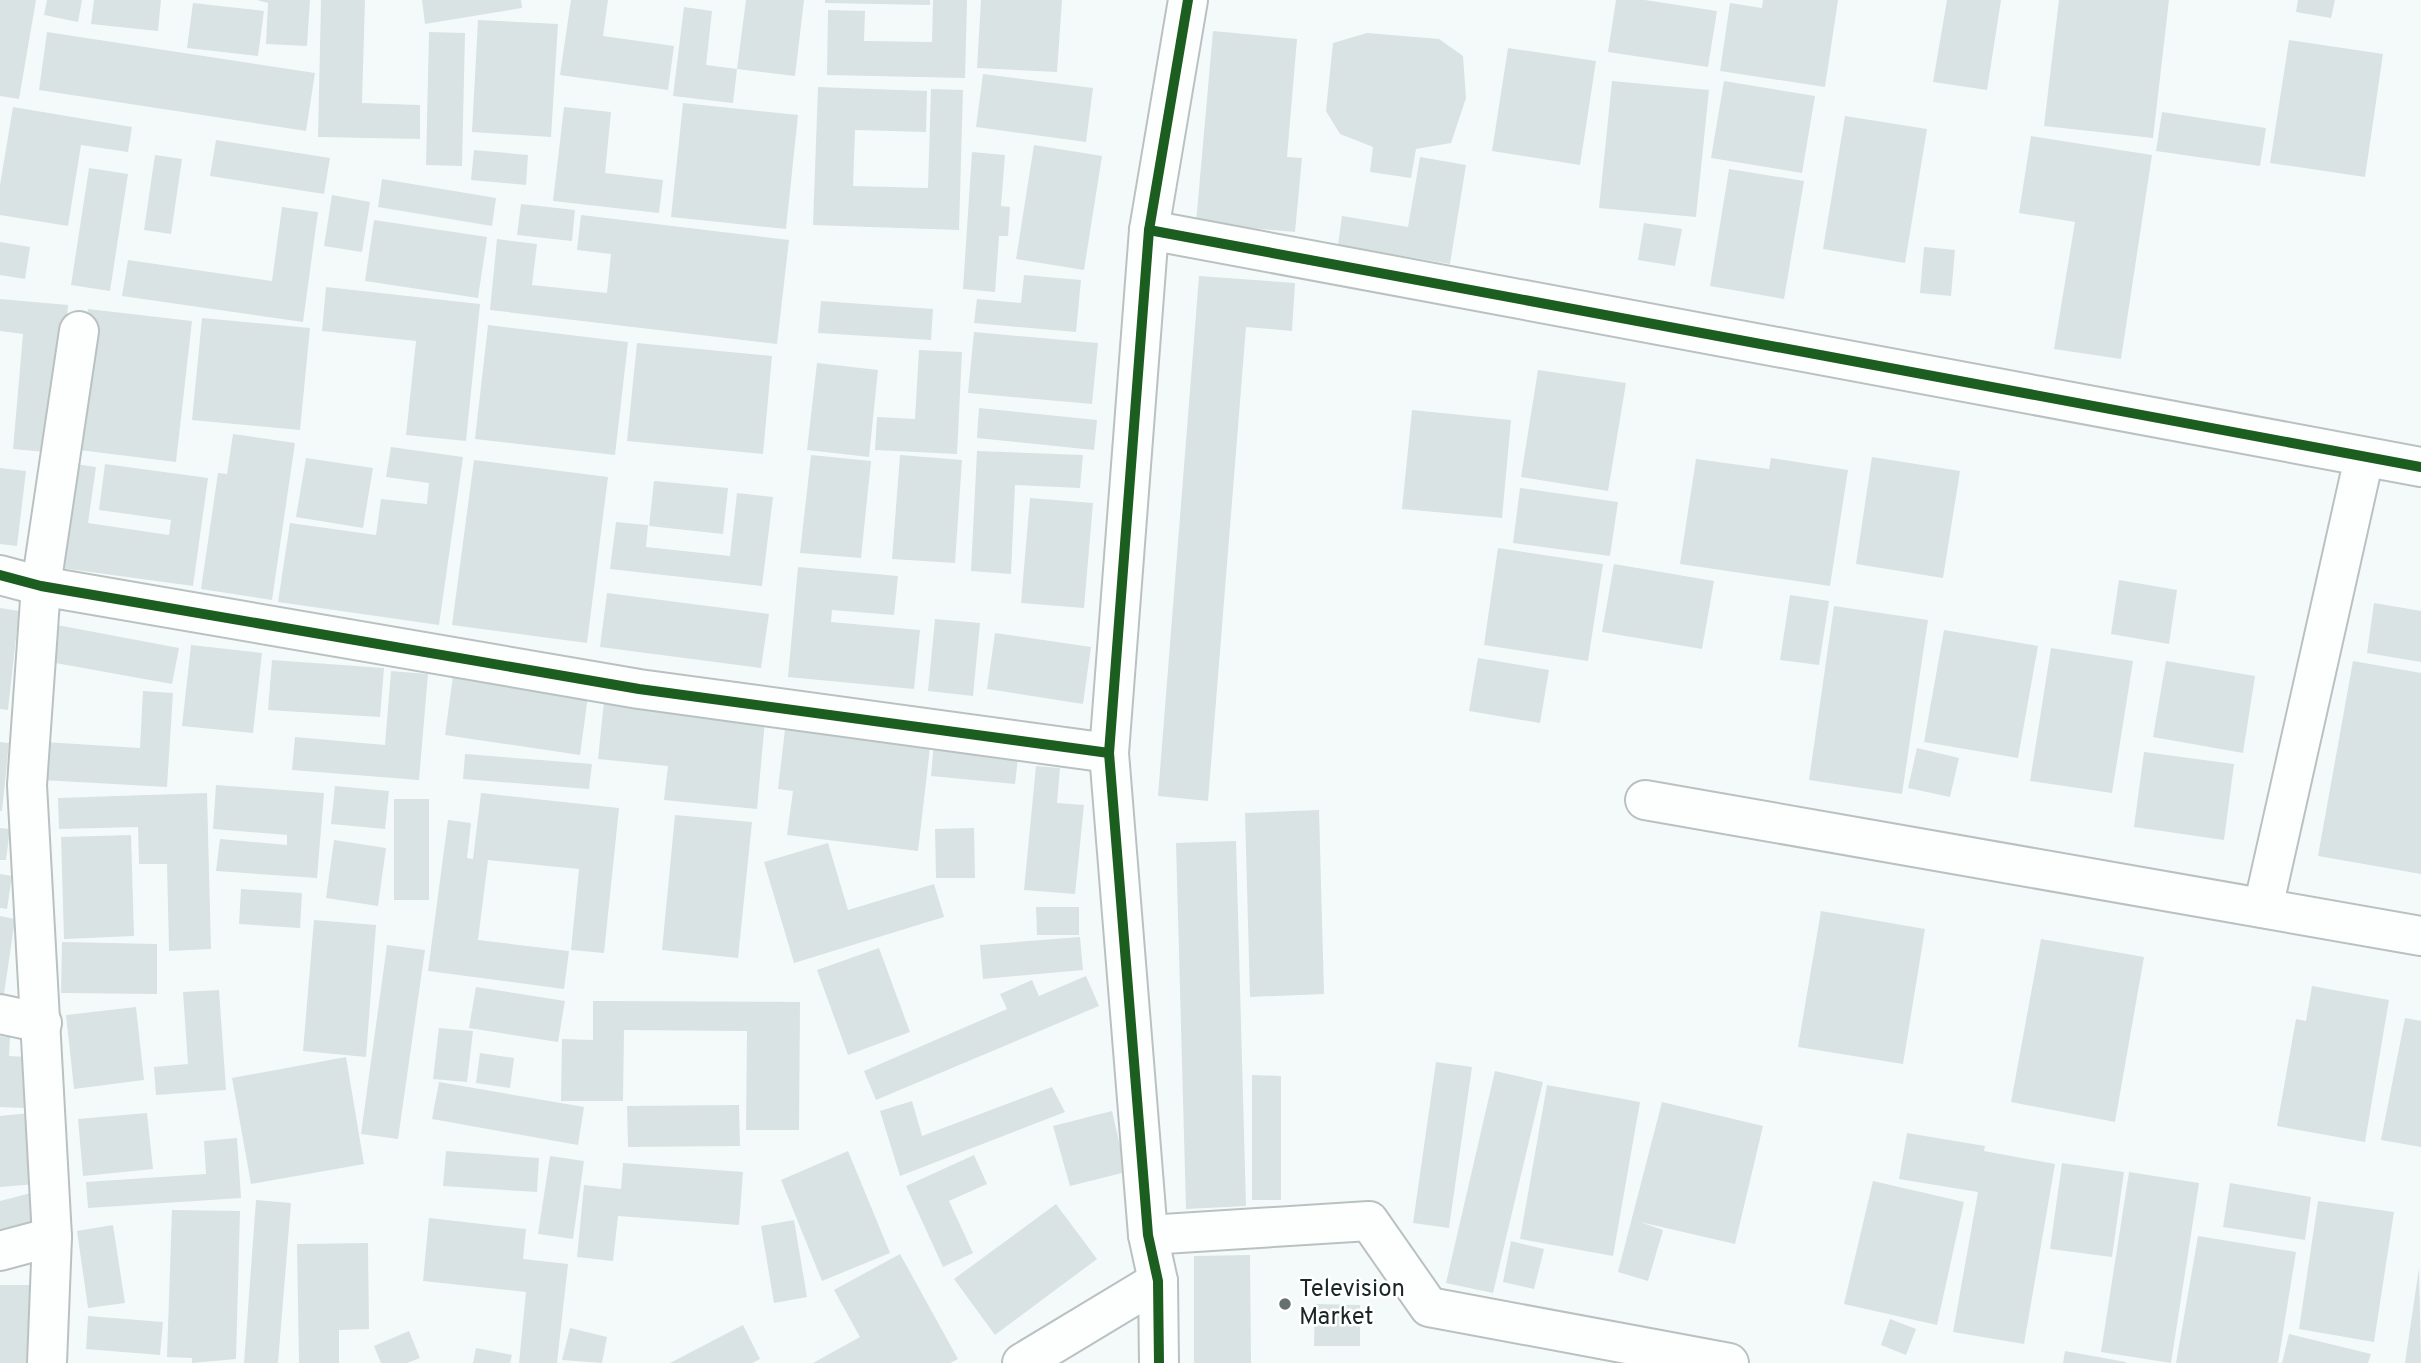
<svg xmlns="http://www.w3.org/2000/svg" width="2421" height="1363" viewBox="0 0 2421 1363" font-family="Overpass,sans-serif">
<rect width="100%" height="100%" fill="#f4fafa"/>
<!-- building -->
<g fill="#d9e3e4">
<path d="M 0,0 L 36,0 L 19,99 L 0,96 Z"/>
<path d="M 47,0 L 82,0 L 78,22 L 44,15 Z"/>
<path d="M 94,0 L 161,0 L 158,31 L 91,24 Z"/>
<path d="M 257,0 L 310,0 L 307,46 L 266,44 L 268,3 Z"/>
<path d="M 321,0 L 365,0 L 362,103 L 420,105 L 420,139 L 318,137 Z"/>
<path d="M 422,0 L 521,0 L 522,8 L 425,24 Z"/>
<path d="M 571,0 L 608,0 L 603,36 L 674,46 L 668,90 L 560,75 Z"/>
<path d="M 746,0 L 804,0 L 795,76 L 737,69 Z"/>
<path d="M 825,0 L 930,0 L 930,5 L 825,3 Z"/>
<path d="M 933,0 L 967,0 L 965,78 L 827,75 L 828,10 L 865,11 L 864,41 L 932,42 Z"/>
<path d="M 981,0 L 1062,0 L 1057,72 L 977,68 Z"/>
<path d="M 1616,0 L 1645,0 L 1717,11 L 1708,67 L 1608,52 Z"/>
<path d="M 1763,0 L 1838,0 L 1825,87 L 1720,71 L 1730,3 L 1762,8 Z"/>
<path d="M 1947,0 L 2001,0 L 1987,90 L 1933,82 Z"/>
<path d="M 2059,0 L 2169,0 L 2153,138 L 2044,126 Z"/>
<path d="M 2298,0 L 2335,0 L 2331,18 L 2296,12 Z"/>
<path d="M 193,3 L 264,11 L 258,56 L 187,48 Z"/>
<path d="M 684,7 L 712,11 L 706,65 L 737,69 L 733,103 L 673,96 Z"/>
<path d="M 478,20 L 558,24 L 551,137 L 472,132 Z"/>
<path d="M 1213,31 L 1297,39 L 1287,157 L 1302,158 L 1295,232 L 1196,223 Z"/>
<path d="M 47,32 L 315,73 L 306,131 L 39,90 Z"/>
<path d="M 429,32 L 465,33 L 462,166 L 426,165 Z"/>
<path d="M 1367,33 L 1439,39 L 1463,56 L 1466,98 L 1451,143 L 1416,149 L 1411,178 L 1370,172 L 1373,147 L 1340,134 L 1326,111 L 1333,43 Z"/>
<path d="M 2289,40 L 2383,54 L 2365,177 L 2270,163 Z"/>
<path d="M 1508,48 L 1596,61 L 1580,165 L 1492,151 Z"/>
<path d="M 983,74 L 1093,88 L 1086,142 L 976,127 Z"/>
<path d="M 1612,81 L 1709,90 L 1696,217 L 1599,208 Z"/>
<path d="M 1724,81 L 1815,96 L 1802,173 L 1711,158 Z"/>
<path d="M 818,87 L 927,91 L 926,132 L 855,130 L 853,186 L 928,188 L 931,89 L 963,90 L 959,230 L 813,225 Z"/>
<path d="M 683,103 L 798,115 L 786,229 L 671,217 Z"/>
<path d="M 13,107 L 132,127 L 128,152 L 81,145 L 68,226 L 0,215 L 0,185 Z"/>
<path d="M 564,107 L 611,112 L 605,173 L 663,180 L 659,213 L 553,201 Z"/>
<path d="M 2162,112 L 2266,128 L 2260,166 L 2156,151 Z"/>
<path d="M 1845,116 L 1927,129 L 1905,263 L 1823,249 Z"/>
<path d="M 2031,136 L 2152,155 L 2121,359 L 2054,349 L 2075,222 L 2019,213 Z"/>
<path d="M 216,140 L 330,158 L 324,194 L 210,176 Z"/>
<path d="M 1034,145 L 1102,156 L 1084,270 L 1016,259 Z"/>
<path d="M 474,150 L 528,155 L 526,185 L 471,180 Z"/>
<path d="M 972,152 L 1005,155 L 1001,206 L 1010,207 L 1008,236 L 999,236 L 995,292 L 963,289 Z"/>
<path d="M 155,155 L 182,159 L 171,234 L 144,230 Z"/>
<path d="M 1420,157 L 1466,165 L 1450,264 L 1338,245 L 1342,216 L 1408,227 Z"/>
<path d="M 89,168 L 128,174 L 110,291 L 71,285 Z"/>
<path d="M 1729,169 L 1804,181 L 1784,299 L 1710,286 Z"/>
<path d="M 382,179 L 496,198 L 492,226 L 378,207 Z"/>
<path d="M 332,195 L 370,202 L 362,252 L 324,246 Z"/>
<path d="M 521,204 L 575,210 L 572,241 L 517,235 Z"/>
<path d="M 282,207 L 318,212 L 303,322 L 122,296 L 128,260 L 272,281 Z"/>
<path d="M 581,215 L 789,240 L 777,344 L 490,310 L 497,239 L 537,244 L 532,285 L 607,293 L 611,254 L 577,250 Z"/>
<path d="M 374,220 L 487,237 L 478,298 L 365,281 Z"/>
<path d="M 1644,223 L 1682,229 L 1675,266 L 1638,260 Z"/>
<path d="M 0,242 L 30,247 L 25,279 L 0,275 Z"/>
<path d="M 1924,247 L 1955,250 L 1951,296 L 1920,293 Z"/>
<path d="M 1024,275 L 1081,280 L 1076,332 L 974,323 L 977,299 L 1021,303 Z"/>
<path d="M 1199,276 L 1295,283 L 1292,331 L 1246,327 L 1208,801 L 1158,796 Z"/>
<path d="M 326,287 L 480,304 L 466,441 L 406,435 L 416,341 L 322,331 Z"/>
<path d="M 0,299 L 68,305 L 56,453 L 13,449 L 23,334 L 0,331 Z"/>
<path d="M 821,301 L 933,309 L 931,340 L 818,333 Z"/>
<path d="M 88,309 L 192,321 L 176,462 L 71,449 Z"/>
<path d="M 202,318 L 310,328 L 300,430 L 192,420 Z"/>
<path d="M 488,325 L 628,342 L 615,455 L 475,439 Z"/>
<path d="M 974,332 L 1098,343 L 1092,404 L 968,393 Z"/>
<path d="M 637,343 L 772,356 L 763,454 L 627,441 Z"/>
<path d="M 919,350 L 962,352 L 957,454 L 875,450 L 877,417 L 915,419 Z"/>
<path d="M 817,363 L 878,370 L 869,457 L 807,450 Z"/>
<path d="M 1538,370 L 1626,383 L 1608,491 L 1521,477 Z"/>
<path d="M 979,408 L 1097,420 L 1094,450 L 977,438 Z"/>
<path d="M 1412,410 L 1511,420 L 1502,518 L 1402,509 Z"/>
<path d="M 233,434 L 295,443 L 272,600 L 201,589 L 218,473 L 227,474 Z"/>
<path d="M 391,447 L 463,457 L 439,625 L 278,602 L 290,523 L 376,535 L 381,499 L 427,504 L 429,483 L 386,477 Z"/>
<path d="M 977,451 L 1083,455 L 1080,488 L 1015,485 L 1011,574 L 971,571 Z"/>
<path d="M 811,455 L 871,461 L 861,558 L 800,553 Z"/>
<path d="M 900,455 L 962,460 L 955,563 L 892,559 Z"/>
<path d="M 1872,457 L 1960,471 L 1943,578 L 1856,564 Z"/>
<path d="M 306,458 L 373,468 L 363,528 L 296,517 Z"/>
<path d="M 1771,458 L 1848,470 L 1830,586 L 1680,564 L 1696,459 L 1769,469 Z"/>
<path d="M 474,460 L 608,477 L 587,643 L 452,625 Z"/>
<path d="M 68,463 L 96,467 L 88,523 L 169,535 L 171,520 L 99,510 L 105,464 L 208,478 L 193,586 L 54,567 Z"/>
<path d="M 0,468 L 26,471 L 17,546 L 0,544 Z"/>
<path d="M 654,481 L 728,488 L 723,534 L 649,526 Z"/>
<path d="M 1520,488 L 1618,502 L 1610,556 L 1513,543 Z"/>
<path d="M 737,493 L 773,497 L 762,586 L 610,569 L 616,522 L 648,525 L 646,547 L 730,556 Z"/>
<path d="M 1030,498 L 1093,503 L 1084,608 L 1021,603 Z"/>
<path d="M 1498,548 L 1603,564 L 1588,661 L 1484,645 Z"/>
<path d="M 1614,564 L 1714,581 L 1702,649 L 1602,632 Z"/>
<path d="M 798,567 L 898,576 L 894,615 L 832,610 L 831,622 L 920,630 L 914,689 L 788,677 Z"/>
<path d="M 2119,580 L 2177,590 L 2169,644 L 2111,634 Z"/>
<path d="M 607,593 L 769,614 L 761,668 L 600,647 Z"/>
<path d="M 1790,595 L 1829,601 L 1819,665 L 1780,660 Z"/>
<path d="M 2374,603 L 2421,611 L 2421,662 L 2367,653 Z"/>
<path d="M 1834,606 L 1928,620 L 1902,794 L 1809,780 Z"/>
<path d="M 0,608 L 19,611 L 8,710 L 0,709 Z"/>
<path d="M 935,619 L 980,623 L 973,696 L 928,691 Z"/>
<path d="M 57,625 L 179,648 L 172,684 L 50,662 Z"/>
<path d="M 1944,630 L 2038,646 L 2018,758 L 1924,742 Z"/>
<path d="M 995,633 L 1091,647 L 1083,704 L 987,689 Z"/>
<path d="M 191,645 L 262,653 L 253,733 L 182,726 Z"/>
<path d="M 2051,648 L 2133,661 L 2112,793 L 2030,781 Z"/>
<path d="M 1478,658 L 1549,670 L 1540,723 L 1469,711 Z"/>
<path d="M 272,660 L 384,668 L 380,717 L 268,710 Z"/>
<path d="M 2166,661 L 2255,676 L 2243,753 L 2153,737 Z"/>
<path d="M 2353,661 L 2421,673 L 2421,874 L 2318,856 Z"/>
<path d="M 391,671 L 428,674 L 419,780 L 292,770 L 295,737 L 385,745 Z"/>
<path d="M 453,676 L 588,696 L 580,755 L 445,735 Z"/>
<path d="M 143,691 L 173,693 L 167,787 L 42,780 L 45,742 L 140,748 Z"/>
<path d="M 604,701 L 765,720 L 757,809 L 664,800 L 668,766 L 598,759 Z"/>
<path d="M 786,721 L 931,739 L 918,851 L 787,835 L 793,791 L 778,789 Z"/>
<path d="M 934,741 L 1019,749 L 1015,784 L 931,776 Z"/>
<path d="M 0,742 L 9,743 L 2,811 L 0,811 Z"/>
<path d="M 1917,748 L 1959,758 L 1950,797 L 1908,788 Z"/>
<path d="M 2144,752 L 2234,764 L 2224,840 L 2134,827 Z"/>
<path d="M 465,754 L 592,764 L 589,789 L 463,779 Z"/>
<path d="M 1036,766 L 1060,768 L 1057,803 L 1084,805 L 1075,894 L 1024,890 Z"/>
<path d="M 216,785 L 324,793 L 317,878 L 216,871 L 220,839 L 287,845 L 287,835 L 213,829 Z"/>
<path d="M 335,786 L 389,791 L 385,829 L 331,824 Z"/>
<path d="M 207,793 L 211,949 L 169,951 L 167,864 L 139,864 L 138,827 L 59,829 L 58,798 Z"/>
<path d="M 481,793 L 619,808 L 604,953 L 571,950 L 579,869 L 488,860 L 478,940 L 569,951 L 564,989 L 428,971 L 448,820 L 471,823 L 467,858 L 473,859 Z"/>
<rect x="394" y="799" width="35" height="101"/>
<path d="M 1319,810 L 1324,994 L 1250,997 L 1245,813 Z"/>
<path d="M 675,815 L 752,822 L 738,958 L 662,950 Z"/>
<path d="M 0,828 L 10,829 L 6,860 L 0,860 Z"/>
<path d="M 974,828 L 975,878 L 936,878 L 935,829 Z"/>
<path d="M 131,835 L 134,936 L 64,939 L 61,837 Z"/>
<path d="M 334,840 L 386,848 L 378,906 L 326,898 Z"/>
<path d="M 1236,841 L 1246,1206 L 1186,1209 L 1176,843 Z"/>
<path d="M 828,843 L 848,910 L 934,884 L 944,917 L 794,963 L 764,862 Z"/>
<path d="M 0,874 L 12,876 L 7,909 L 0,908 Z"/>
<path d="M 241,889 L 302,893 L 300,928 L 239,924 Z"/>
<path d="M 1036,907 L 1079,907 L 1079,935 L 1037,935 Z"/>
<path d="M 1821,911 L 1925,929 L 1903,1064 L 1798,1047 Z"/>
<path d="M 0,916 L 15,919 L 4,994 L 0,994 Z"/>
<path d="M 314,920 L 376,925 L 366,1057 L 303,1051 Z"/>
<path d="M 1080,937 L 1083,970 L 983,979 L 980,945 Z"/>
<path d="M 2041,939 L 2144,957 L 2115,1122 L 2011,1102 Z"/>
<path d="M 62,942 L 157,944 L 157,994 L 61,993 Z"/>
<path d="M 387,945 L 425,950 L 398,1139 L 361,1134 Z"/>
<path d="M 879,948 L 910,1032 L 848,1055 L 817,970 Z"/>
<path d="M 1086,976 L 1099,1006 L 876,1100 L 864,1071 L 1007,1009 L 1000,994 L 1032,980 L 1039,996 Z"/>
<path d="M 2312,986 L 2389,1000 L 2365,1142 L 2277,1126 L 2296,1019 L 2306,1021 Z"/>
<path d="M 476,987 L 565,1001 L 558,1042 L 469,1028 Z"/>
<path d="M 219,990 L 226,1090 L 156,1095 L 154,1067 L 188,1064 L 183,992 Z"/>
<path d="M 593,1001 L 800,1002 L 799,1130 L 746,1130 L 747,1031 L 624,1030 L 623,1101 L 561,1101 L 562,1039 L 593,1040 Z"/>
<path d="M 136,1007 L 144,1080 L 74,1089 L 66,1015 Z"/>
<path d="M 2405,1018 L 2421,1021 L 2421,1147 L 2381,1140 Z"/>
<path d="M 439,1028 L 473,1031 L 467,1082 L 433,1079 Z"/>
<path d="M 0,1036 L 10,1037 L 9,1056 L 28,1057 L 24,1108 L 0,1107 Z"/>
<path d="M 480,1053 L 514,1058 L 510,1088 L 476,1083 Z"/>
<path d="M 346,1057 L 364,1164 L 251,1184 L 232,1078 Z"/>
<path d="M 1436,1062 L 1472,1067 L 1449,1228 L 1413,1223 Z"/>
<path d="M 1495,1071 L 1543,1082 L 1493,1293 L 1446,1283 Z"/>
<path d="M 1252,1075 L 1281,1076 L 1281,1200 L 1252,1200 Z"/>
<path d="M 439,1082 L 584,1107 L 578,1145 L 432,1119 Z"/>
<path d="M 1547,1085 L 1640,1102 L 1613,1256 L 1520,1239 Z"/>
<path d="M 1052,1087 L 1065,1112 L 900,1176 L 880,1111 L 912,1101 L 922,1136 Z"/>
<path d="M 1662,1102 L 1763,1126 L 1735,1244 L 1640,1222 L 1663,1230 L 1648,1281 L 1618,1272 Z"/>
<path d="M 739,1105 L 740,1146 L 628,1147 L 627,1106 Z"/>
<path d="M 1112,1111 L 1126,1172 L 1070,1186 L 1053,1126 Z"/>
<path d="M 29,1113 L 36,1184 L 0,1187 L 0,1116 Z"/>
<path d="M 147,1113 L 153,1169 L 83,1176 L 78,1119 Z"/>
<path d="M 1907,1133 L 1985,1146 L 1984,1151 L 2055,1164 L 2024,1344 L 1953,1332 L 1978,1192 L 1899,1179 Z"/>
<path d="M 237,1138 L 241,1198 L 88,1208 L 86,1182 L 206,1174 L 204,1141 Z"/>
<path d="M 446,1151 L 539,1158 L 537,1192 L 443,1186 Z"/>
<path d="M 848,1151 L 890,1253 L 822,1281 L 781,1180 Z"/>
<path d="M 974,1155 L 987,1184 L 949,1201 L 973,1253 L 943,1267 L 906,1186 Z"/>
<path d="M 550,1156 L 584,1161 L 573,1239 L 538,1234 Z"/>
<path d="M 623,1163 L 743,1172 L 739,1225 L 618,1216 L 613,1261 L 577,1257 L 584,1185 L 621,1189 Z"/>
<path d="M 2062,1163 L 2124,1172 L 2112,1257 L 2050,1249 Z"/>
<path d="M 2129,1172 L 2199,1183 L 2171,1363 L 2101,1352 Z"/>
<path d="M 1873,1181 L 1964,1202 L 1937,1325 L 1844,1304 Z"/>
<path d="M 2230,1183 L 2311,1197 L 2305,1240 L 2223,1227 Z"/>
<path d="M 31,1193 L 39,1230 L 0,1240 L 0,1201 Z"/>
<path d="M 256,1200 L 291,1203 L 278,1363 L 244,1363 Z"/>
<path d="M 2318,1201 L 2394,1212 L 2374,1342 L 2299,1329 Z"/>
<path d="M 1056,1204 L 1097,1259 L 995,1335 L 954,1279 Z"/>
<path d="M 172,1210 L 240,1211 L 236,1359 L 192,1363 L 192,1358 L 167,1357 Z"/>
<path d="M 429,1218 L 526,1229 L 523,1259 L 568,1264 L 557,1363 L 519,1363 L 526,1292 L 423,1281 Z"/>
<path d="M 794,1220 L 807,1297 L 774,1303 L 761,1226 Z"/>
<path d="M 113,1225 L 125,1303 L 88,1308 L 77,1231 Z"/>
<path d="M 2198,1236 L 2296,1252 L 2278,1363 L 2176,1363 Z"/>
<path d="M 1511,1241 L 1544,1249 L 1534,1289 L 1503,1282 Z"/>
<path d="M 368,1243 L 369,1329 L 339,1330 L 339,1363 L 299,1363 L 297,1244 Z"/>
<path d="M 900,1254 L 958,1359 L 950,1363 L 813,1363 L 860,1337 L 834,1290 Z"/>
<path d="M 1250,1255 L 1251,1363 L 1194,1363 L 1194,1256 Z"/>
<path d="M 2419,1268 L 2421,1363 L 2405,1363 Z"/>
<path d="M 0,1285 L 35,1285 L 36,1363 L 0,1363 Z"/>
<path d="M 1315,1304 L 1360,1305 L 1360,1346 L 1314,1346 Z"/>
<path d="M 88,1316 L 163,1322 L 160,1355 L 86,1349 Z"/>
<path d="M 1890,1319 L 1916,1329 L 1906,1355 L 1881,1345 Z"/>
<path d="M 743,1325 L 760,1359 L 752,1363 L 670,1363 Z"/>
<path d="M 570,1328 L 607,1337 L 602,1363 L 562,1360 Z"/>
<path d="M 409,1331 L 420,1358 L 407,1363 L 381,1363 L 374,1346 Z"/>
<path d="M 2289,1334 L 2371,1354 L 2368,1363 L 2282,1363 Z"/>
<path d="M 476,1348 L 512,1355 L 510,1363 L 473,1363 Z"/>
<path d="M 2065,1351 L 2126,1362 L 2126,1363 L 2063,1363 Z"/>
</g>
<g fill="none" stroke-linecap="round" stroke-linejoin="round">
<!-- minor casing -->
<g stroke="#b9c2c1" stroke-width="42">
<g id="minor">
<path d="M 1149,230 L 2421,467"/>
<path d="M 0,575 L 41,586 L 639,689 L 1109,753"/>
<path d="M 1645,800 L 2421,936"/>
<path d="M 2263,908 L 2364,458"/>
<path d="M 0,1014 L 42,1023"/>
<path d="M 1148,1235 L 1369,1221 L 1429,1307 L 1729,1363"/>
<path d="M 0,1251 L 52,1237"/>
<path d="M 47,1363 L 52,1237 L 27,785 L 41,586 L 79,331"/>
<path d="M 1022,1363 L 1158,1281"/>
<path d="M 1159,1363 L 1158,1281 L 1148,1235 L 1109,753 L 1149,230 L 1188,0"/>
</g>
</g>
<!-- minor -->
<use href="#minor" stroke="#fdfefe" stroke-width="38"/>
<!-- cycleway casing -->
<g stroke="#fff" stroke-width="15">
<g id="cycleway">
<path d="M 1149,230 L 2421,467"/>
<path d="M 0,575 L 41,586 L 639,689 L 1109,753"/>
<path d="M 1159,1363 L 1158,1281 L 1148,1235 L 1109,753 L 1149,230 L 1188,0"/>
</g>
</g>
<!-- cycleway -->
<use href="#cycleway" stroke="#1b5e20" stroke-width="10"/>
</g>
<!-- markers -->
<circle fill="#667070" stroke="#fff" stroke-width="2.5" cx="1285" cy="1304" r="7"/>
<g text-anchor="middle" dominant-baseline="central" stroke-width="5" stroke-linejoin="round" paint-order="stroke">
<!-- poi labels -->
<g font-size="24" fill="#192625" stroke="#fff" text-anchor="start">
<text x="1299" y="1290">Television<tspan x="1299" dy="28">Market</tspan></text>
</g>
</g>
</svg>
